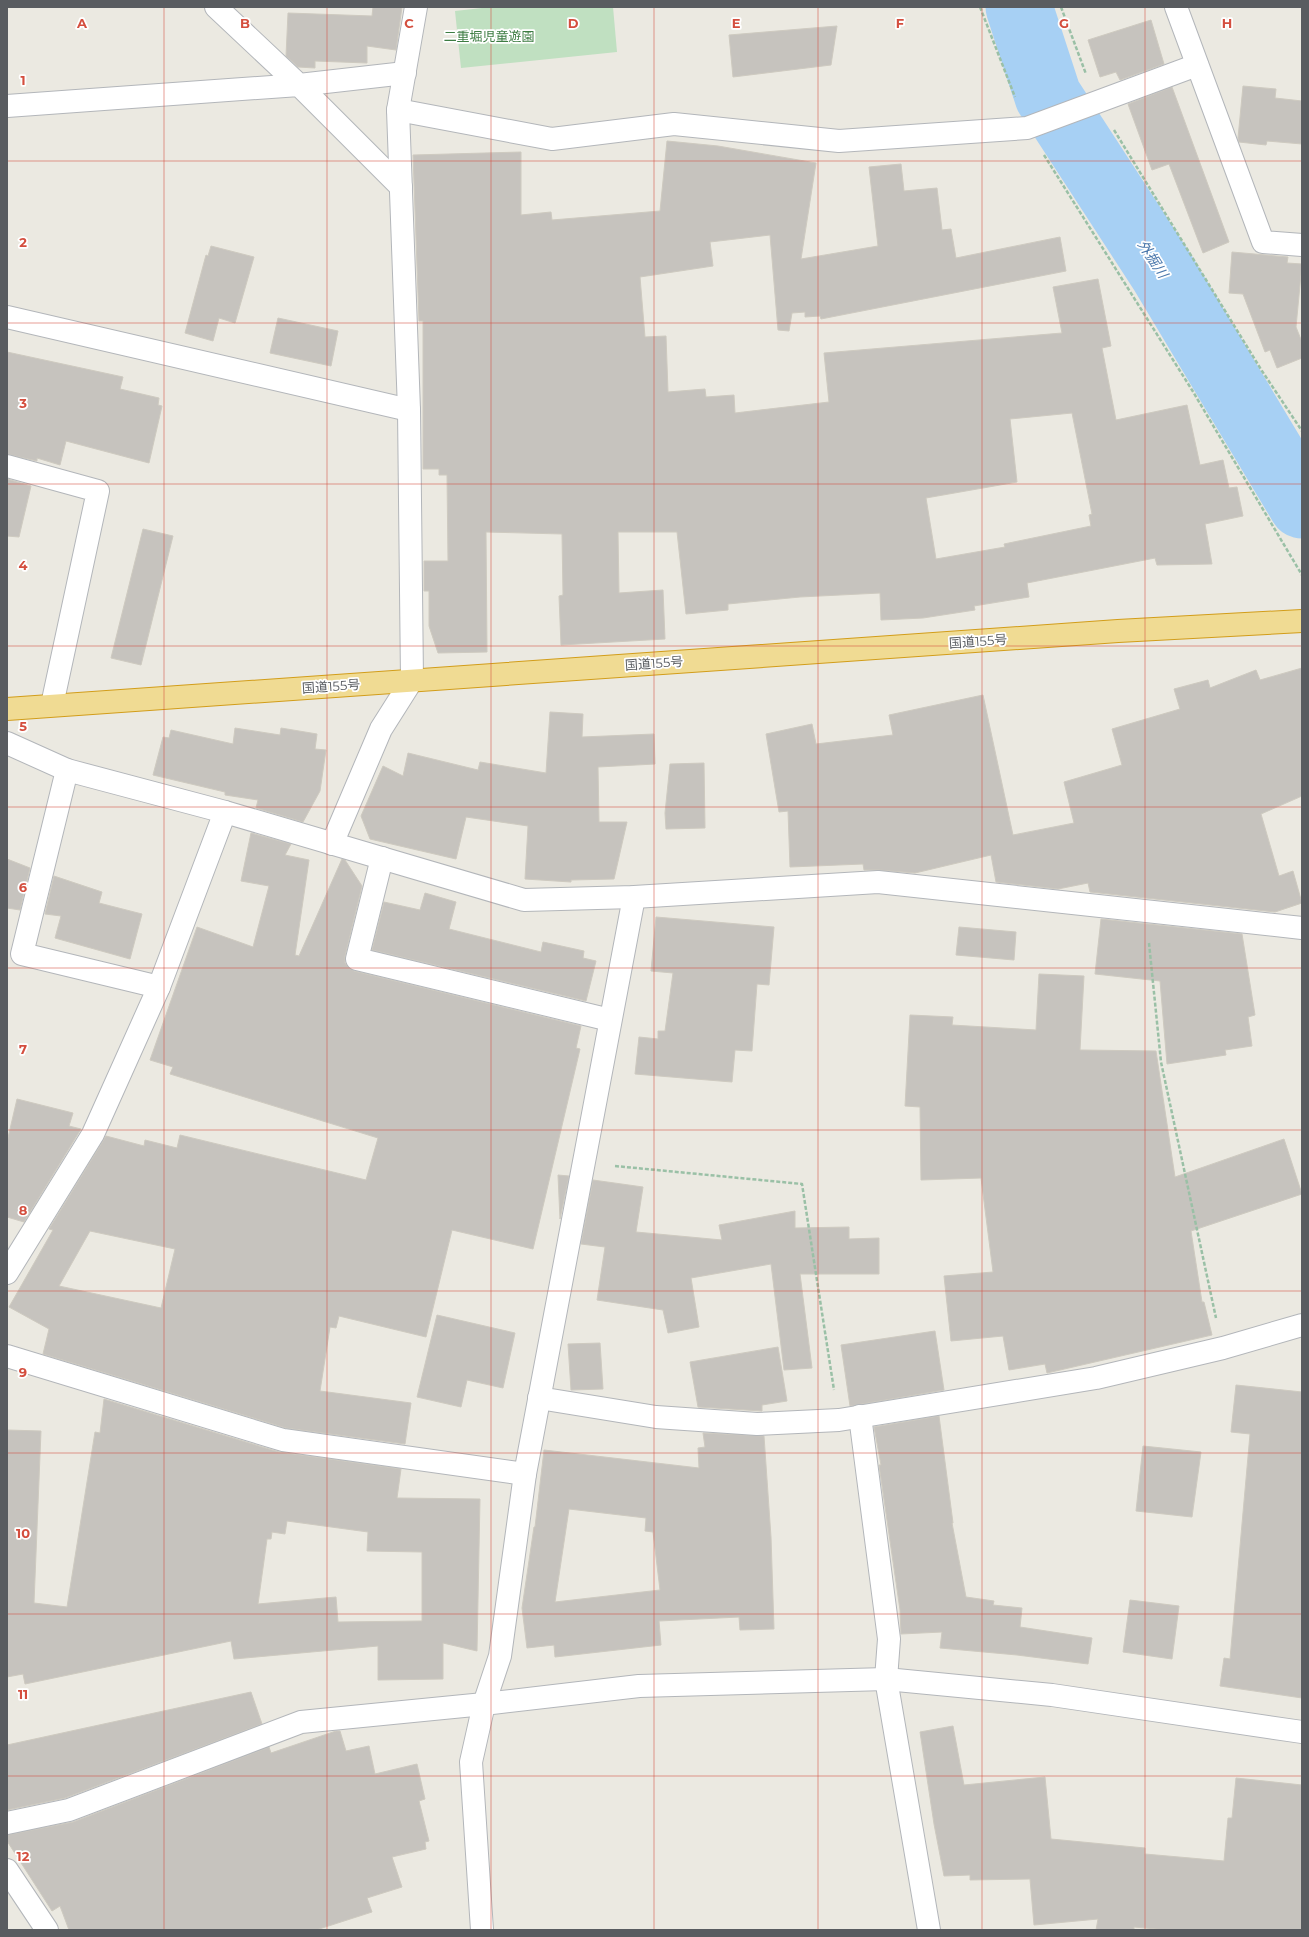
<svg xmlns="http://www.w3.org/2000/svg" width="1309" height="1937" viewBox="0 0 1309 1937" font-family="Montserrat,'Noto Sans JP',sans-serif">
<rect width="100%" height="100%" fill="#ebe9e1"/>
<!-- green -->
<path fill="#c0e0c1" d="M 491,7 L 613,7 L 617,52 L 461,68 L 455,11 Z"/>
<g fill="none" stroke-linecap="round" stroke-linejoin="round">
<!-- river -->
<path stroke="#a7d0f4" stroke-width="67" d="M 1019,7 L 1048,96 L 1163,273 L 1302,505"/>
</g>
<!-- building -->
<g fill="#c6c3be" stroke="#cecac0" fill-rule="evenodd">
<path d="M 373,7 L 402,7 L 396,50 L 367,46 L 367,63 L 315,61 L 315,68 L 298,67 L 286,56 L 288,13 L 372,16 Z"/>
<path d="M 1151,20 L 1164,64 L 1120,80 L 1116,72 L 1100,77 L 1088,40 Z"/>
<path d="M 837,26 L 831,65 L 733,77 L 729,35 Z"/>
<path d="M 1243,86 L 1276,89 L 1275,98 L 1302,101 L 1302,144 L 1267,141 L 1266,145 L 1239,142 L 1238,138 Z"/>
<path d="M 1172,87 L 1229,242 L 1203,253 L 1169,164 L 1152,170 L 1128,104 Z"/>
<path d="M 667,141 L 718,146 L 816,163 L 801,259 L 878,246 L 869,167 L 901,164 L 904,191 L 937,188 L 942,230 L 951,229 L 956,258 L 1060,237 L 1066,271 L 821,319 L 820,316 L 805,317 L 805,312 L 792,313 L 789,331 L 778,330 L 770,235 L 710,242 L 713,266 L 640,277 L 645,337 L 666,336 L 668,392 L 705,389 L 706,397 L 734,395 L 735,413 L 829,402 L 824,353 L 1062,333 L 1053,287 L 1098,279 L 1111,346 L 1102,348 L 1116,420 L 1187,405 L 1200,465 L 1223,460 L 1229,488 L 1237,487 L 1243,516 L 1205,524 L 1212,564 L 1157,565 L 1155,558 L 1027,583 L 1029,597 L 974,606 L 975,610 L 923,618 L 881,620 L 880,593 L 800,597 L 728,604 L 728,610 L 686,614 L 677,532 L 618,532 L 619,593 L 663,590 L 665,639 L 561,645 L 559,596 L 563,595 L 562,534 L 486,532 L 487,652 L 438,653 L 429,626 L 429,591 L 424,591 L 424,561 L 448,561 L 447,475 L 439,475 L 439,469 L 423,469 L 423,321 L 419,321 L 413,155 L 521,152 L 521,215 L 551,212 L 552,220 L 660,211 ZM 1072,413 L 1092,514 L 1089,515 L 1091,526 L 1004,544 L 1005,547 L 936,559 L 926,498 L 1017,482 L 1010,419 Z"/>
<path d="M 211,246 L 254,257 L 235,323 L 219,318 L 213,341 L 185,333 L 206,255 L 208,256 Z"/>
<path d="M 1232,252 L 1288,257 L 1287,263 L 1302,264 L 1296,327 L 1302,342 L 1302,358 L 1277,368 L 1270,350 L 1265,352 L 1243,294 L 1229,293 Z"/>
<path d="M 278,318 L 338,331 L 331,366 L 270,353 Z"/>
<path d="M 7,352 L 123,377 L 120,389 L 159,398 L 158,405 L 162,406 L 149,463 L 66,441 L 60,465 L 37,458 L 37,461 L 7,454 Z"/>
<path d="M 7,479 L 31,486 L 19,537 L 7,536 Z"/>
<path d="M 143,529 L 173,536 L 141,665 L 111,658 Z"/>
<path d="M 1302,668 L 1302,796 L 1261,814 L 1279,876 L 1293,871 L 1302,903 L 1275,912 L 1090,892 L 1088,883 L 1058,889 L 996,882 L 991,855 L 915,873 L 879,870 L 864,870 L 863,864 L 790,867 L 788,811 L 779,812 L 766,734 L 812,724 L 816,744 L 893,735 L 889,715 L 983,695 L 1013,835 L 1074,823 L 1064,782 L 1122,765 L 1112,729 L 1180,709 L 1174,689 L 1208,680 L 1210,688 L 1256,670 L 1260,680 Z"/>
<path d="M 550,712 L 583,714 L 582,737 L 654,734 L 655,764 L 598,767 L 599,822 L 627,822 L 614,879 L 571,880 L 571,882 L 525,879 L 528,826 L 466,817 L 456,859 L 370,839 L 361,816 L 383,766 L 403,776 L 408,753 L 478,770 L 480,762 L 546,773 Z"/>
<path d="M 235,728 L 280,735 L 281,728 L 317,734 L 315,749 L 326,750 L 320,791 L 303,822 L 256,808 L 258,800 L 225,795 L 225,792 L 153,775 L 163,737 L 169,738 L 171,730 L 233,744 Z"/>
<path d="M 704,763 L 705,828 L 666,829 L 665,813 L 670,764 Z"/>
<path d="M 251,833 L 291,844 L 285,855 L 309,860 L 295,955 L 299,956 L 342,859 L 345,860 L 362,886 L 345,956 L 345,963 L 349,968 L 354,971 L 581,1026 L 576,1048 L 580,1049 L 533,1249 L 452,1230 L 426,1337 L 339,1316 L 336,1328 L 330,1327 L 320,1391 L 411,1403 L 405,1444 L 286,1428 L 43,1354 L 49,1329 L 9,1307 L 53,1230 L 49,1229 L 106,1136 L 144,1146 L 145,1140 L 177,1148 L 180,1135 L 366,1180 L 378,1138 L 170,1074 L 173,1067 L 150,1060 L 197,927 L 253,947 L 269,886 L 241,881 ZM 90,1231 L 175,1249 L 161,1308 L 59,1286 Z"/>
<path d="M 7,859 L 30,868 L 20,910 L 7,908 Z"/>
<path d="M 54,876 L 102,892 L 99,903 L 142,914 L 130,959 L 55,938 L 61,916 L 45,914 Z"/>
<path d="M 425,893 L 456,902 L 449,929 L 541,952 L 543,942 L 584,951 L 583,958 L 596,961 L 586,1001 L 372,950 L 384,902 L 420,910 Z"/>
<path d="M 656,917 L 774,927 L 769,985 L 757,984 L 752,1051 L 735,1050 L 732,1082 L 635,1074 L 639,1037 L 658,1039 L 658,1031 L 665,1031 L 673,973 L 651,971 Z"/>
<path d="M 1101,919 L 1242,934 L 1255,1015 L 1248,1017 L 1252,1046 L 1225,1050 L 1226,1055 L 1167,1064 L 1160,981 L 1095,974 Z"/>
<path d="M 959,927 L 1016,932 L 1014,960 L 956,955 Z"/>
<path d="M 1039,974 L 1084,976 L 1080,1050 L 1156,1051 L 1175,1177 L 1284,1139 L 1302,1194 L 1191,1231 L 1202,1302 L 1204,1302 L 1212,1335 L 1047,1373 L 1045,1364 L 1009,1370 L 1003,1336 L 951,1341 L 944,1276 L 993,1272 L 981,1178 L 921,1180 L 920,1107 L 905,1106 L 910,1015 L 953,1017 L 952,1025 L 1036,1030 Z"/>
<path d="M 17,1099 L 73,1113 L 69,1126 L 81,1129 L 24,1222 L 7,1217 L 7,1142 Z"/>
<path d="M 558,1175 L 569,1176 L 560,1219 Z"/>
<path d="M 593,1180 L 643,1187 L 636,1232 L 722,1240 L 719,1225 L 795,1211 L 795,1228 L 849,1227 L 849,1239 L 879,1238 L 879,1274 L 800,1274 L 812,1368 L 784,1370 L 771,1264 L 691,1278 L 699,1327 L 668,1333 L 663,1310 L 597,1300 L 605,1247 L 581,1244 Z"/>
<path d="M 437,1315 L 515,1333 L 503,1388 L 467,1380 L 461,1407 L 417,1397 Z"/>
<path d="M 935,1331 L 944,1390 L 850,1406 L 841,1345 Z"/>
<path d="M 600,1343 L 603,1389 L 571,1390 L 568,1344 Z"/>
<path d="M 778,1347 L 787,1401 L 762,1405 L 762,1411 L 698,1407 L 690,1362 Z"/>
<path d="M 1236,1385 L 1302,1392 L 1302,1698 L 1220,1686 L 1224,1658 L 1230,1659 L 1250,1434 L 1231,1432 Z"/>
<path d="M 104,1399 L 279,1452 L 401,1469 L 397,1498 L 480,1499 L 477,1651 L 443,1643 L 443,1679 L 378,1680 L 378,1646 L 234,1659 L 231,1641 L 25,1684 L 23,1674 L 7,1677 L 7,1430 L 41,1431 L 34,1603 L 67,1607 L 95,1432 L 100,1433 ZM 287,1521 L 368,1532 L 367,1551 L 422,1552 L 422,1621 L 338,1622 L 336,1597 L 258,1604 L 267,1539 L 271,1539 L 272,1532 L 285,1534 Z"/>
<path d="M 939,1416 L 953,1523 L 952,1523 L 966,1597 L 994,1601 L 993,1605 L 1022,1608 L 1020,1627 L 1092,1638 L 1088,1664 L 1017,1655 L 940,1648 L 942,1632 L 901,1634 L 900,1610 L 879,1465 L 881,1465 L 874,1427 Z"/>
<path d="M 703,1433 L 764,1436 L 771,1537 L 774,1629 L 740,1630 L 739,1617 L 659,1621 L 661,1645 L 555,1657 L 554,1645 L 527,1648 L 522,1608 L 534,1527 L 535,1527 L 544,1450 L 699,1468 L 698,1448 L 705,1447 ZM 569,1509 L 646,1518 L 645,1531 L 653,1532 L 660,1590 L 555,1602 Z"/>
<path d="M 1143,1446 L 1201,1452 L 1192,1517 L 1136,1511 Z"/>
<path d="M 1130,1600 L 1179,1606 L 1172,1659 L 1123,1652 Z"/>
<path d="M 251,1692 L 262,1724 L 65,1798 L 7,1810 L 7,1745 Z"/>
<path d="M 953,1726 L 964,1785 L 1045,1777 L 1051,1839 L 1145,1848 L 1145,1854 L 1224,1861 L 1228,1818 L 1232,1818 L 1236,1778 L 1302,1785 L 1302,1930 L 1167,1930 L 1134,1927 L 1134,1930 L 1096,1930 L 1098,1919 L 1034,1925 L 1030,1879 L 970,1880 L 970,1875 L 944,1876 L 934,1824 L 920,1732 Z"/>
<path d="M 336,1731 L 340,1731 L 346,1751 L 369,1746 L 375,1774 L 417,1764 L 425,1799 L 419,1801 L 429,1841 L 425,1842 L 426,1849 L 392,1857 L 402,1887 L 367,1898 L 372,1912 L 316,1930 L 69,1930 L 60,1906 L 52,1911 L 7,1841 L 7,1835 L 73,1822 L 269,1747 L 271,1753 Z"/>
</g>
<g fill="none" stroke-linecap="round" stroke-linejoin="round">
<!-- minor casing -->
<g stroke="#b3b6ba" stroke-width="24">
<g id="minor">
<path d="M 216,7 L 299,85 L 405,73"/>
<path d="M 1176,7 L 1263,242 L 1302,245"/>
<path d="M 7,106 L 299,85 L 401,187"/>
<path d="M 398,110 L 552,139 L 674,124 L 839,141 L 1027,128 L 1197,65"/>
<path d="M 7,317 L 409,410"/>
<path d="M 7,466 L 98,491 L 52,705"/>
<path d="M 7,743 L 67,770 L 225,812 L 524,900 L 634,897 L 878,882 L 1302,928"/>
<path d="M 67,770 L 22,954 L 159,987"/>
<path d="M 332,844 L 381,729 L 412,680 L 409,410 L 398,110 L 416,7"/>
<path d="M 382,858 L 357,959 L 610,1020"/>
<path d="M 7,1273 L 93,1134 L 159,987 L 225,812"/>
<path d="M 7,1356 L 283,1440 L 525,1474"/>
<path d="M 539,1398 L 656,1417 L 757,1424 L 839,1420 L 1096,1378 L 1223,1348 L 1302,1325"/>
<path d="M 860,1416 L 889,1639 L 886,1679 L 929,1930"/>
<path d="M 7,1823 L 69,1810 L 301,1722 L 484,1704 L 639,1686 L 886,1679 L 1052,1695 L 1302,1732"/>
<path d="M 7,1870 L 47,1930"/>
<path d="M 482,1930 L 471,1762 L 484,1704 L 500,1656 L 525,1474 L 634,897"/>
</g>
</g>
<!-- highway casing -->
<g stroke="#d29d1a" stroke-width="24">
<path id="highway" d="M 7,709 L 1118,631 L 1302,621"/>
</g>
<!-- path -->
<g stroke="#9ac0a6" stroke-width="2.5" stroke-dasharray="4 2" stroke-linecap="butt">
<path d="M 980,7 L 1015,97"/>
<path d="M 1061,7 L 1086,74"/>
<path d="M 1114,130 L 1262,371 L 1302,431"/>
<path d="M 1044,155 L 1192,390 L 1302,575"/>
<path d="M 1149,943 L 1161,1062 L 1216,1318"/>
<path d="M 615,1166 L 802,1184 L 834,1390"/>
</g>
<!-- minor -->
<use href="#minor" stroke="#fff" stroke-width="22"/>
<!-- highway -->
<use href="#highway" stroke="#f0db93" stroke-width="22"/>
</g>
<!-- grid -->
<path fill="none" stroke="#d44e3e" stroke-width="1" stroke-opacity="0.55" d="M 164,7 L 164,1930M 327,7 L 327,1930M 491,7 L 491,1930M 654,7 L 654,1930M 818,7 L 818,1930M 982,7 L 982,1930M 1145,7 L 1145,1930M 7,161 L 1302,161M 7,323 L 1302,323M 7,484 L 1302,484M 7,646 L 1302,646M 7,807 L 1302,807M 7,968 L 1302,968M 7,1130 L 1302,1130M 7,1291 L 1302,1291M 7,1453 L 1302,1453M 7,1614 L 1302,1614M 7,1776 L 1302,1776"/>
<g text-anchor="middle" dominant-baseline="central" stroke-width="3.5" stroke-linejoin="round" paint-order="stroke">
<!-- park labels -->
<g font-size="13" fill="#3d7c42" stroke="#fff">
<text x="489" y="36">二重堀児童遊園</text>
</g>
<!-- street labels -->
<g font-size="13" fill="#595c60" stroke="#fff">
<text transform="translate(978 641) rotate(-4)">国道155号</text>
<text transform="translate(654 663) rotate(-4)">国道155号</text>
<text transform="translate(331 686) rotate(-4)">国道155号</text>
</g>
<!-- water labels -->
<g font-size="14" font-style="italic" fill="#4b78ac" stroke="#fff">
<text transform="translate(1153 259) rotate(57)">外掘川</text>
</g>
</g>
<g font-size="13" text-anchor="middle" font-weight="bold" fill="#d44e3e" stroke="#fff" stroke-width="3.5" stroke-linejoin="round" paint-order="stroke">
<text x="82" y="28">A</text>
<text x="245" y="28">B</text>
<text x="409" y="28">C</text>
<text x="573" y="28">D</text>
<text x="736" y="28">E</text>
<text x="900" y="28">F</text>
<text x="1064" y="28">G</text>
<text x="1227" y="28">H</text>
<text x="23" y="85">1</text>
<text x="23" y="247">2</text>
<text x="23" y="408">3</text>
<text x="23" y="570">4</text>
<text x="23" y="731">5</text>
<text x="23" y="892">6</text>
<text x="23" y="1054">7</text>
<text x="23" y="1215">8</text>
<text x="23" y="1377">9</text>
<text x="23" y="1538">10</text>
<text x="23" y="1699">11</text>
<text x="23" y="1861">12</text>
</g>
<!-- border -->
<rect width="1309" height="1937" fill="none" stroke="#595c60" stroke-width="16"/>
</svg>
